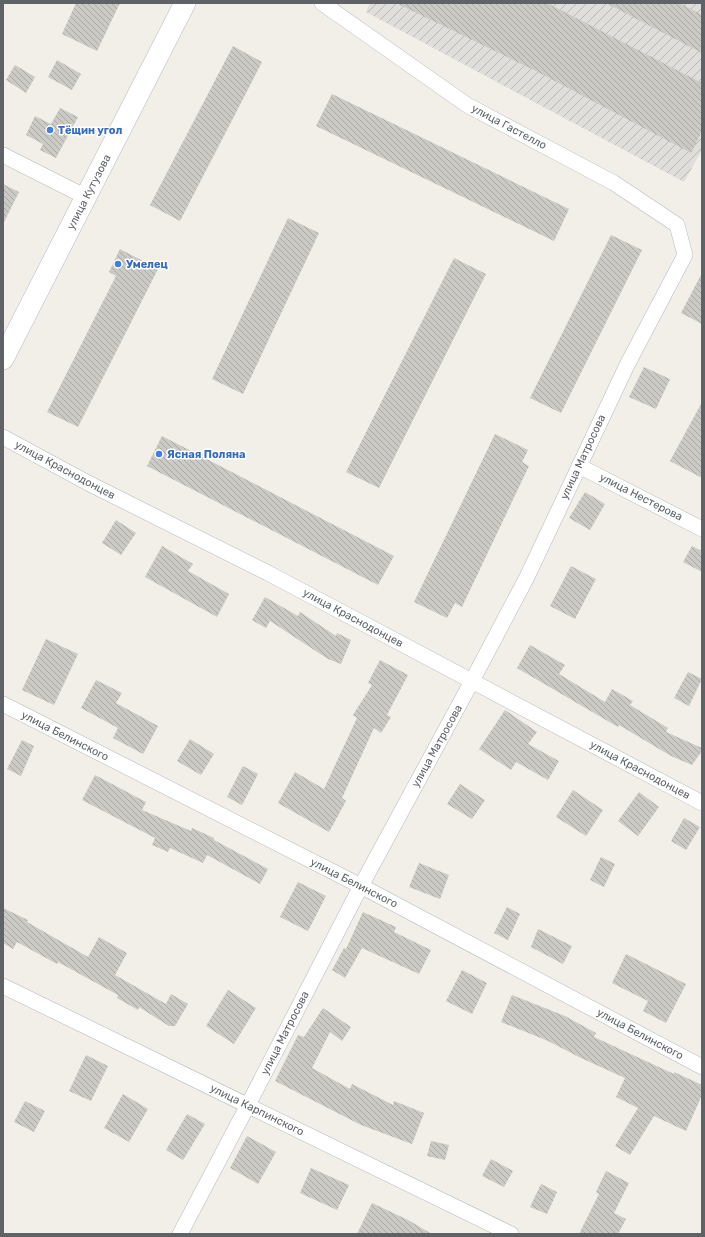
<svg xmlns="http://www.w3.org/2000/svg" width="705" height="1237" viewBox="0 0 705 1237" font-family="Rubik,sans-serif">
<defs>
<pattern id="industrial-furrows" width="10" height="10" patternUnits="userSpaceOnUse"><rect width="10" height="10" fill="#e0deda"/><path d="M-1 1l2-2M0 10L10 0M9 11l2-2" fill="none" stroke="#b9b8b5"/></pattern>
<pattern id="building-back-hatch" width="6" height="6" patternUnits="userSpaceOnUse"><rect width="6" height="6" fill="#cccac5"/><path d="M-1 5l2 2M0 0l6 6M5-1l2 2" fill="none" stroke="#a9a8a4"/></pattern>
</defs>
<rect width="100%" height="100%" fill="#f1efe8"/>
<!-- industrial -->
<path fill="url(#industrial-furrows)" d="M 370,3 L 702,3 L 702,150 L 684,182 L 366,12 Z"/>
<!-- building -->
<g fill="url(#building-back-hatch)">
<path d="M 76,3 L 120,3 L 97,51 L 62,34 Z"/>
<path d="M 396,3 L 547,3 L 702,83 L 702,131 L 691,153 L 536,71 Z"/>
<path d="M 606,3 L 679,3 L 702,15 L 702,53 Z"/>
<path d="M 233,46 L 262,62 L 180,221 L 150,205 Z"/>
<path d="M 57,60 L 81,74 L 72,90 L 48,77 Z"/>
<path d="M 15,65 L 35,77 L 26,93 L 6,80 Z"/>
<path d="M 332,94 L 569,209 L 554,241 L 316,126 Z"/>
<path d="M 60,108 L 78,117 L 56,158 L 40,150 L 43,144 L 26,135 L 35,116 L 51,124 Z"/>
<path d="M 3,184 L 19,192 L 3,224 Z"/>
<path d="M 288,218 L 319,233 L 243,394 L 212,379 Z"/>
<path d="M 611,235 L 642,250 L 561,413 L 530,398 Z"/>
<path d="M 120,249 L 158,269 L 78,427 L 47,412 L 116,276 L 109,272 Z"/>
<path d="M 454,258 L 486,274 L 379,488 L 346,472 Z"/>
<path d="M 702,273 L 702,324 L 681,313 Z"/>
<path d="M 644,367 L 670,379 L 656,409 L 629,397 Z"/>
<path d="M 702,402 L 702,478 L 670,461 Z"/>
<path d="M 495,434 L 528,450 L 522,462 L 529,466 L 462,607 L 455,603 L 447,618 L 414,602 Z"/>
<path d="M 162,436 L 394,556 L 378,585 L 147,466 Z"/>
<path d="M 585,492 L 605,504 L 590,530 L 569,518 Z"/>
<path d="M 116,520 L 136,533 L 121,555 L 102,543 Z"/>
<path d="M 162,546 L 193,564 L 188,571 L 229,594 L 217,617 L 145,577 Z"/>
<path d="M 692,546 L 702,551 L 702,572 L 683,562 Z"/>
<path d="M 571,566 L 596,579 L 575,619 L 550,606 Z"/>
<path d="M 265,597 L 298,616 L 300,612 L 336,636 L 337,633 L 351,640 L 341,664 L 328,659 L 270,621 L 266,628 L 252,620 Z"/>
<path d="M 46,639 L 78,654 L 54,705 L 22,690 Z"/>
<path d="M 530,645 L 565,665 L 559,674 L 605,702 L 612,689 L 633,701 L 630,705 L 668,728 L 666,732 L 702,748 L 702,751 L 692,765 L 671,756 L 619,725 L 618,727 L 517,668 Z"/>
<path d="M 380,660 L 408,675 L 387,715 L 391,717 L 381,733 L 374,728 L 342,798 L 346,801 L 329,832 L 278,803 L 295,772 L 324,789 L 357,718 L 353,715 L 372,685 L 368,683 Z"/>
<path d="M 688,672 L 702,679 L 689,706 L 674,698 Z"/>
<path d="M 96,680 L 122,693 L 116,703 L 158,726 L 143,754 L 113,738 L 118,728 L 81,708 Z"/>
<path d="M 505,710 L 537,732 L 528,744 L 559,761 L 548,780 L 516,762 L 511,770 L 479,749 Z"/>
<path d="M 190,739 L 214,754 L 201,775 L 177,761 Z"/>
<path d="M 22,740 L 34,746 L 21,776 L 7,769 Z"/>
<path d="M 243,766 L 258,774 L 242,805 L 227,797 Z"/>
<path d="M 95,775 L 146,802 L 142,810 L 191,831 L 192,828 L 214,838 L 214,840 L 268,869 L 260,884 L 207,855 L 203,863 L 170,848 L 168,852 L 152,845 L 155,838 L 82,800 Z"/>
<path d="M 460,784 L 485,800 L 472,819 L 447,804 Z"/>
<path d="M 573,790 L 603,810 L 586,836 L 556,817 Z"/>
<path d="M 639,792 L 659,807 L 638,836 L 618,821 Z"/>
<path d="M 684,818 L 700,827 L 686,850 L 671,841 Z"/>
<path d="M 601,857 L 615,864 L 604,887 L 590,880 Z"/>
<path d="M 419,863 L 449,875 L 440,899 L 409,887 Z"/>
<path d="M 298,882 L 326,896 L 308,931 L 280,917 Z"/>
<path d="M 507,907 L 520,914 L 508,940 L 494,933 Z"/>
<path d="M 3,908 L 28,920 L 27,922 L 88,957 L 99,937 L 127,953 L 115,975 L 166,1004 L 171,994 L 188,1004 L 175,1026 L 169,1026 L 139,1007 L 138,1010 L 117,998 L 118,995 L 58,962 L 57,964 L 17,942 L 13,949 L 3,943 Z"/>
<path d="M 363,912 L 396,927 L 394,932 L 431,950 L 419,974 L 362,948 L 345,978 L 332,970 L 344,948 L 346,949 Z"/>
<path d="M 538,929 L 572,946 L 563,964 L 531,947 Z"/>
<path d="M 626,954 L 686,984 L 666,1023 L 643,1011 L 648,1001 L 612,983 Z"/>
<path d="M 462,970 L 487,983 L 472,1014 L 446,1001 Z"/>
<path d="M 228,990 L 256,1008 L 234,1044 L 206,1026 Z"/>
<path d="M 512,995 L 565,1016 L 596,1033 L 594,1037 L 674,1074 L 674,1072 L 702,1085 L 702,1095 L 686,1131 L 654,1116 L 630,1155 L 615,1146 L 638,1108 L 616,1097 L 625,1078 L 581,1058 L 548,1041 L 501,1022 Z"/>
<path d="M 323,1008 L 351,1027 L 342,1041 L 330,1032 L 312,1068 L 350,1089 L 352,1084 L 393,1105 L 394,1101 L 424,1113 L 412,1144 L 361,1125 L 275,1081 L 298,1035 L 304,1037 Z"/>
<path d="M 86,1055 L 108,1066 L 91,1101 L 69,1091 Z"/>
<path d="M 123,1094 L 148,1109 L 129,1142 L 104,1128 Z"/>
<path d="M 25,1101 L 45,1111 L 34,1132 L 14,1122 Z"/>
<path d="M 187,1114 L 205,1124 L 183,1160 L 166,1150 Z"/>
<path d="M 247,1136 L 276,1152 L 258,1184 L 230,1168 Z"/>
<path d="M 431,1141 L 449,1145 L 445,1160 L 427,1156 Z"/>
<path d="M 491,1159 L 513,1171 L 504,1187 L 482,1176 Z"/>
<path d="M 311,1168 L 349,1185 L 337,1210 L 300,1193 Z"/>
<path d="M 606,1171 L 629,1183 L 614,1213 L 626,1219 L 618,1234 L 579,1234 L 599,1194 L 596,1192 Z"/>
<path d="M 541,1184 L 557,1192 L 547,1214 L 530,1207 Z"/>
<path d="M 372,1203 L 408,1220 L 432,1234 L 357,1234 Z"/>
</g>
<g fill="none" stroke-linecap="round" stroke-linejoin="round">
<!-- minor casing -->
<g stroke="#b5b8bc" stroke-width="16">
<g id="minor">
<path d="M 3,155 L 86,197"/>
<path d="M 3,437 L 88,483 L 268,573 L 702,803"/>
<path d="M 579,466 L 702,529"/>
<path d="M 3,704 L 361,886 L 702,1067"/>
<path d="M 3,986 L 511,1234"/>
<path d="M 180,1234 L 248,1105 L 361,886 L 472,681 L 527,577 L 627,365 L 685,255 L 677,225 L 614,183 L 467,105 L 322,3"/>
</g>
</g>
<!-- secondary casing -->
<g stroke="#b6babf" stroke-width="22">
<path id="secondary" d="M 3,359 L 185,3"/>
</g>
<!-- minor -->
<use href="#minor" stroke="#fff" stroke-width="15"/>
<!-- secondary -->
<use href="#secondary" stroke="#fff" stroke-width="21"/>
</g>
<!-- markers -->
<g fill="#3f7fe0" stroke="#fff" stroke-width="1.5">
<circle cx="50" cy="130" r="4"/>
<circle cx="118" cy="264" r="4"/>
<circle cx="159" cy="454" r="4"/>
</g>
<g text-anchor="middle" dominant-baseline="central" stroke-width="3" stroke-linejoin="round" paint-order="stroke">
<!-- street labels -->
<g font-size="11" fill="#5f6368" stroke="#fff">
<text transform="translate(509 127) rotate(28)">улица Гастелло</text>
<text transform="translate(89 192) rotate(-63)">улица Кутузова</text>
<text transform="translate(583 457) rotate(-65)">улица Матросова</text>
<text transform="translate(65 470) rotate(28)">улица Краснодонцев</text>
<text transform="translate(641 497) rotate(27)">улица Нестерова</text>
<text transform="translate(353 618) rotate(28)">улица Краснодонцев</text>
<text transform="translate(65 736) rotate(27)">улица Белинского</text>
<text transform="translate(437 746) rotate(-61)">улица Матросова</text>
<text transform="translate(640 770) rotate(28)">улица Краснодонцев</text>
<text transform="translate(354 883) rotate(27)">улица Белинского</text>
<text transform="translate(285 1033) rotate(-63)">улица Матросова</text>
<text transform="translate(640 1034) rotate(28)">улица Белинского</text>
<text transform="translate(257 1110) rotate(26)">улица Карпинского</text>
</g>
<!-- shop labels -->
<g font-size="11" font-weight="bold" fill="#366cbe" stroke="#fff" text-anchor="start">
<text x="58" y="130">Тёщин угол</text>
<text x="126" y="264">Умелец</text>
<text x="167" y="454">Ясная Поляна</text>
</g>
</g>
<!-- border -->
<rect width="705" height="1237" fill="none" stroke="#5f6368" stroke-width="8"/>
</svg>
